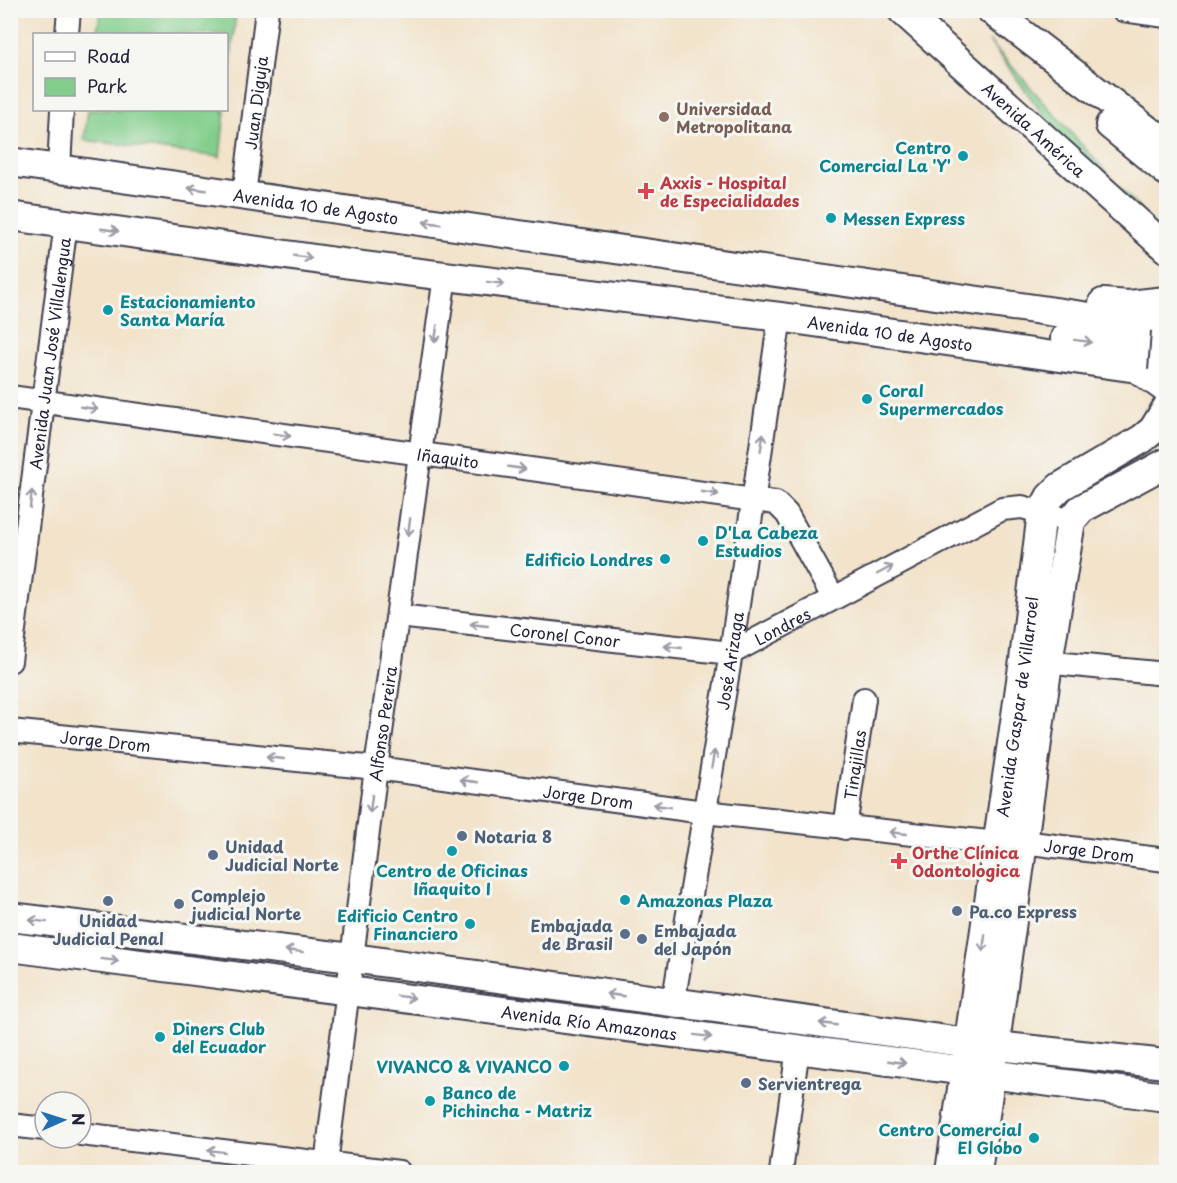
<svg xmlns="http://www.w3.org/2000/svg" width="1177" height="1183" viewBox="0 0 1177 1183" font-family="'Playpen Sans',sans-serif">
<rect width="100%" height="100%" fill="#f6f6f2"/>
<filter id="ink" filterUnits="userSpaceOnUse"><feTurbulence type="fractalNoise" baseFrequency=".0167" numOctaves="2"/><feDisplacementMap in="SourceGraphic" scale="12" xChannelSelector="R" yChannelSelector="G"/><feConvolveMatrix kernelMatrix="1 2 1 2 8 2 1 2 1" color-interpolation-filters="sRGB"/></filter>
<filter id="wash" filterUnits="userSpaceOnUse"><feTurbulence type="fractalNoise" baseFrequency=".008" numOctaves="4" result="noise"/><feDisplacementMap in="SourceGraphic" scale="24" xChannelSelector="R" yChannelSelector="G"/><feGaussianBlur stdDeviation="1.35" result="paint"/><feColorMatrix in="noise" values="0 0 0 0 0 0 0 0 0 0 0 0 0 0 0 0 0 1.4 0 .05"/><feComposite in="paint" operator="in"/></filter>
<g filter="url(#wash)">
<rect width="100%" height="100%" fill="#f2e3ca"/>
<!-- green -->
<g fill="#83ce8c" stroke="#527864" stroke-width="1.5">
<path d="M 100,11 L 236,11 L 227,99 L 226,34 L 97,34 Z"/>
<path d="M 989,41 L 1166,239 L 1166,282 Z"/>
<path d="M 88,110 L 225,110 L 220,157 L 84,140 Z"/>
</g>
</g>
<g filter="url(#ink)">
<g fill="none" stroke-linecap="round" stroke-linejoin="round">
<!-- minor casing -->
<g stroke="#413f50" stroke-width="26">
<g id="minor">
<path d="M 1123,10 L 1166,16"/>
<path d="M 67,34 L 69,10"/>
<path d="M 59,169 L 62,110"/>
<path id="s1" d="M 244,195 L 267,10"/>
<path id="s2" d="M 10,397 L 776,503 L 787,514 L 833,597"/>
<path id="s3" d="M 398,616 L 731,653 L 1002,509 L 1022,507 L 1071,521"/>
<path id="s4" d="M 10,661 L 66,223"/>
<path d="M 1034,661 L 1166,674"/>
<path id="s5" d="M 10,731 L 376,768 L 704,812 L 998,843 L 1031,843 L 1166,860"/>
<path id="s6" d="M 845,828 L 864,699"/>
<path id="s7" d="M 673,1004 L 731,653 L 780,317"/>
<path d="M 10,1125 L 45,1129"/>
<path d="M 81,1134 L 399,1172"/>
<path id="s8" d="M 325,1172 L 376,768 L 445,276"/>
<path d="M 781,1172 L 798,1048"/>
</g>
</g>
<!-- major casing -->
<g stroke="#413f50" stroke-width="32">
<g id="major">
<path id="s9" d="M 902,10 L 1166,248"/>
<path d="M 991,10 L 1150,132 L 1166,139"/>
<path d="M 1110,125 L 1166,171"/>
<path id="s10" d="M 10,162 L 1166,328"/>
<path id="s11" d="M 10,216 L 364,266 L 780,317 L 1137,368 L 1165,388"/>
<path d="M 1103,303 L 1129,305 L 1166,301"/>
<path d="M 1065,338 L 1166,352"/>
<path d="M 10,917 L 352,958 L 969,1043 L 1166,1064"/>
<path id="s12" d="M 10,947 L 1166,1097"/>
<path id="s13" d="M 950,1172 L 1024,660 L 1042,512 L 1050,497 L 1060,487 L 1142,439 L 1153,430 L 1166,409"/>
<path d="M 977,1172 L 1048,663 L 1071,521 L 1081,509 L 1166,463"/>
</g>
</g>
<!-- minor -->
<use href="#minor" stroke="#fff" stroke-width="22"/>
<!-- major -->
<use href="#major" stroke="#fff" stroke-width="28"/>
<!-- major-bridge casing -->
<g stroke="#413f50" stroke-width="32" stroke-linecap="butt">
<path id="major-bridge" d="M 1163,371 L 1166,332"/>
</g>
<!-- major-bridge -->
<use href="#major-bridge" stroke="#fff" stroke-width="28"/>
</g>
<!-- one-way arrows -->
<defs><path id="oneway-shaft" d="M-6 0H5M1.5-3L5.5 0L1.5 3" fill="none" stroke-width="1.6" stroke-linecap="round" stroke-linejoin="round" transform="scale(1.5)"/></defs>
<g stroke="#9c9ca7">
<use href="#oneway-shaft" transform="translate(197 189) rotate(-172)"/>
<use href="#oneway-shaft" transform="translate(432 223) rotate(-172)"/>
<use href="#oneway-shaft" transform="translate(110 230) rotate(8)"/>
<use href="#oneway-shaft" transform="translate(303 257) rotate(8)"/>
<use href="#oneway-shaft" transform="translate(496 283) rotate(7)"/>
<use href="#oneway-shaft" transform="translate(436 334) rotate(98)"/>
<use href="#oneway-shaft" transform="translate(1083 341) rotate(7)"/>
<use href="#oneway-shaft" transform="translate(89 408) rotate(8)"/>
<use href="#oneway-shaft" transform="translate(282 435) rotate(8)"/>
<use href="#oneway-shaft" transform="translate(762 442) rotate(-81)"/>
<use href="#oneway-shaft" transform="translate(517 468) rotate(8)"/>
<use href="#oneway-shaft" transform="translate(710 493) rotate(8)"/>
<use href="#oneway-shaft" transform="translate(31 499) rotate(-83)"/>
<use href="#oneway-shaft" transform="translate(409 527) rotate(98)"/>
<use href="#oneway-shaft" transform="translate(885 570) rotate(-28)"/>
<use href="#oneway-shaft" transform="translate(479 625) rotate(-174)"/>
<use href="#oneway-shaft" transform="translate(673 647) rotate(-174)"/>
<use href="#oneway-shaft" transform="translate(275 758) rotate(-174)"/>
<use href="#oneway-shaft" transform="translate(713 759) rotate(-80)"/>
<use href="#oneway-shaft" transform="translate(469 781) rotate(-172)"/>
<use href="#oneway-shaft" transform="translate(371 804) rotate(97)"/>
<use href="#oneway-shaft" transform="translate(662 806) rotate(-172)"/>
<use href="#oneway-shaft" transform="translate(898 833) rotate(-174)"/>
<use href="#oneway-shaft" transform="translate(38 921) rotate(-173)"/>
<use href="#oneway-shaft" transform="translate(984 943) rotate(98)"/>
<use href="#oneway-shaft" transform="translate(294 951) rotate(-173)"/>
<use href="#oneway-shaft" transform="translate(110 960) rotate(7)"/>
<use href="#oneway-shaft" transform="translate(615 995) rotate(-172)"/>
<use href="#oneway-shaft" transform="translate(406 997) rotate(7)"/>
<use href="#oneway-shaft" transform="translate(828 1024) rotate(-172)"/>
<use href="#oneway-shaft" transform="translate(703 1036) rotate(7)"/>
<use href="#oneway-shaft" transform="translate(897 1062) rotate(8)"/>
<use href="#oneway-shaft" transform="translate(216 1151) rotate(-173)"/>
</g>
</g>
<!-- markers -->
<circle fill="#8d6e63" stroke="#f6f6f2" stroke-width="2" cx="664" cy="117" r="6"/>
<g fill="#0f9aa8" stroke="#f6f6f2" stroke-width="2">
<circle cx="963" cy="156" r="6"/>
<circle cx="831" cy="218" r="6"/>
<circle cx="108" cy="310" r="6"/>
<circle cx="867" cy="399" r="6"/>
<circle cx="703" cy="541" r="6"/>
<circle cx="665" cy="559" r="6"/>
<circle cx="452" cy="851" r="6"/>
<circle cx="625" cy="900" r="6"/>
<circle cx="470" cy="924" r="6"/>
<circle cx="160" cy="1037" r="6"/>
<circle cx="564" cy="1066" r="6"/>
<circle cx="430" cy="1101" r="6"/>
<circle cx="1034" cy="1138" r="6"/>
</g>
<g fill="#e0444e" stroke="#f6f6f2" stroke-width="2">
<path d="M643 182h6v6h6v6h-6v6h-6v-6h-6v-6h6z"/>
<path d="M896 852h6v6h6v6h-6v6h-6v-6h-6v-6h6z"/>
</g>
<g fill="#5c6f8a" stroke="#f6f6f2" stroke-width="2">
<circle cx="462" cy="836" r="6"/>
<circle cx="213" cy="855" r="6"/>
<circle cx="108" cy="901" r="6"/>
<circle cx="179" cy="904" r="6"/>
<circle cx="957" cy="911" r="6"/>
<circle cx="625" cy="934" r="6"/>
<circle cx="642" cy="939" r="6"/>
<circle cx="746" cy="1083" r="6"/>
</g>
<g text-anchor="middle" dominant-baseline="central" stroke-width="6" stroke-linejoin="round" paint-order="stroke">
<!-- street labels -->
<g font-size="16" fill="#22223b" stroke="#f6f6f2">
<text stroke="none"><textPath href="#s1" startOffset="93">Juan Diguja</textPath></text>
<text stroke="none"><textPath href="#s9" startOffset="178">Avenida América</textPath></text>
<text stroke="none"><textPath href="#s10" startOffset="309">Avenida 10 de Agosto</textPath></text>
<text stroke="none"><textPath href="#s11" startOffset="888">Avenida 10 de Agosto</textPath></text>
<text stroke="none"><textPath href="#s4" startOffset="310">Avenida Juan José Villalengua</textPath></text>
<text stroke="none"><textPath href="#s2" startOffset="442">Iñaquito</textPath></text>
<text stroke="none"><textPath href="#s3" startOffset="393">Londres</textPath></text>
<text stroke="none"><textPath href="#s3" startOffset="168">Coronel Conor</textPath></text>
<text stroke="none"><textPath href="#s7" startOffset="348">José Arizaga</textPath></text>
<text stroke="none"><textPath href="#s13" startOffset="470">Avenida Gaspar de Villarroel</textPath></text>
<text stroke="none"><textPath href="#s8" startOffset="452">Alfonso Pereira</textPath></text>
<text stroke="none"><textPath href="#s5" startOffset="96">Jorge Drom</textPath></text>
<text stroke="none"><textPath href="#s6" startOffset="64">Tinajillas</textPath></text>
<text stroke="none"><textPath href="#s5" startOffset="582">Jorge Drom</textPath></text>
<text stroke="none"><textPath href="#s5" startOffset="1086">Jorge Drom</textPath></text>
<text stroke="none"><textPath href="#s12" startOffset="584">Avenida Río Amazonas</textPath></text>
</g>
<!-- education labels -->
<g font-size="16" font-weight="bold" fill="#785e54" stroke="#f6f6f2" text-anchor="start">
<text x="676" y="108">Universidad<tspan x="676" dy="18">Metropolitana</tspan></text>
</g>
<!-- culture labels -->
<g font-size="16" font-weight="bold" fill="#0d838f" stroke="#f6f6f2" text-anchor="start">
<text x="951" y="147" text-anchor="end">Centro<tspan x="951" dy="18">Comercial La 'Y'</tspan></text>
<text x="843" y="218">Messen Express</text>
<text x="120" y="301">Estacionamiento<tspan x="120" dy="18">Santa María</tspan></text>
<text x="879" y="390">Coral<tspan x="879" dy="18">Supermercados</tspan></text>
<text x="715" y="532">D'La Cabeza<tspan x="715" dy="18">Estudios</tspan></text>
<text x="653" y="559" text-anchor="end">Edificio Londres</text>
<text x="452" y="870" text-anchor="middle">Centro de Oficinas<tspan x="452" dy="18">Iñaquito I</tspan></text>
<text x="637" y="900">Amazonas Plaza</text>
<text x="458" y="915" text-anchor="end">Edificio Centro<tspan x="458" dy="18">Financiero</tspan></text>
<text x="172" y="1028">Diners Club<tspan x="172" dy="18">del Ecuador</tspan></text>
<text x="552" y="1066" text-anchor="end">VIVANCO &amp; VIVANCO</text>
<text x="442" y="1092">Banco de<tspan x="442" dy="18">Pichincha - Matriz</tspan></text>
<text x="1022" y="1129" text-anchor="end">Centro Comercial<tspan x="1022" dy="18">El Globo</tspan></text>
</g>
<!-- health labels -->
<g font-size="16" font-weight="bold" fill="#be3a42" stroke="#f6f6f2" text-anchor="start">
<text x="660" y="182">Axxis - Hospital<tspan x="660" dy="18">de Especialidades</tspan></text>
<text x="912" y="852">Orthe Clínica<tspan x="912" dy="18">Odontologica</tspan></text>
</g>
<!-- service labels -->
<g font-size="16" font-weight="bold" fill="#4e5e75" stroke="#f6f6f2" text-anchor="start">
<text x="474" y="836">Notaria 8</text>
<text x="225" y="846">Unidad<tspan x="225" dy="18">Judicial Norte</tspan></text>
<text x="191" y="895">Complejo<tspan x="191" dy="18">judicial Norte</tspan></text>
<text x="969" y="911">Pa.co Express</text>
<text x="108" y="920" text-anchor="middle">Unidad<tspan x="108" dy="18">Judicial Penal</tspan></text>
<text x="613" y="925" text-anchor="end">Embajada<tspan x="613" dy="18">de Brasil</tspan></text>
<text x="654" y="930">Embajada<tspan x="654" dy="18">del Japón</tspan></text>
<text x="758" y="1083">Servientrega</text>
</g>
</g>
<!-- margin -->
<rect width="1177" height="1183" fill="none" stroke="#f6f6f2" stroke-width="36"/>
<!-- legend -->
<rect x="33" y="33" width="195" height="78" fill="#f6f6f2" stroke="#a1a1a9" stroke-width="1.5"/>
<rect x="45" y="52" width="30" height="9" fill="#ffffff" stroke="#a1a1a9" stroke-width="1.5"/>
<text x="87" y="63" font-size="18" fill="#22223b">Road</text>
<rect x="45" y="78" width="30" height="18" fill="#83ce8c" stroke="#a1a1a9" stroke-width="1.5"/>
<text x="87" y="93" font-size="18" fill="#22223b">Park</text>
<!-- north arrow -->
<g transform="translate(63 1120) rotate(87)"><circle r="28" fill="#f6f6f2" stroke="#a1a1a9" stroke-width="1.5"/>
<path d="M0-4.5L10 22L0 15L-10 22Z" fill="#1f6fb2"/>
<text y="-9" font-size="16" font-weight="bold" text-anchor="middle" fill="#22223b">N</text>
</g>
</svg>
